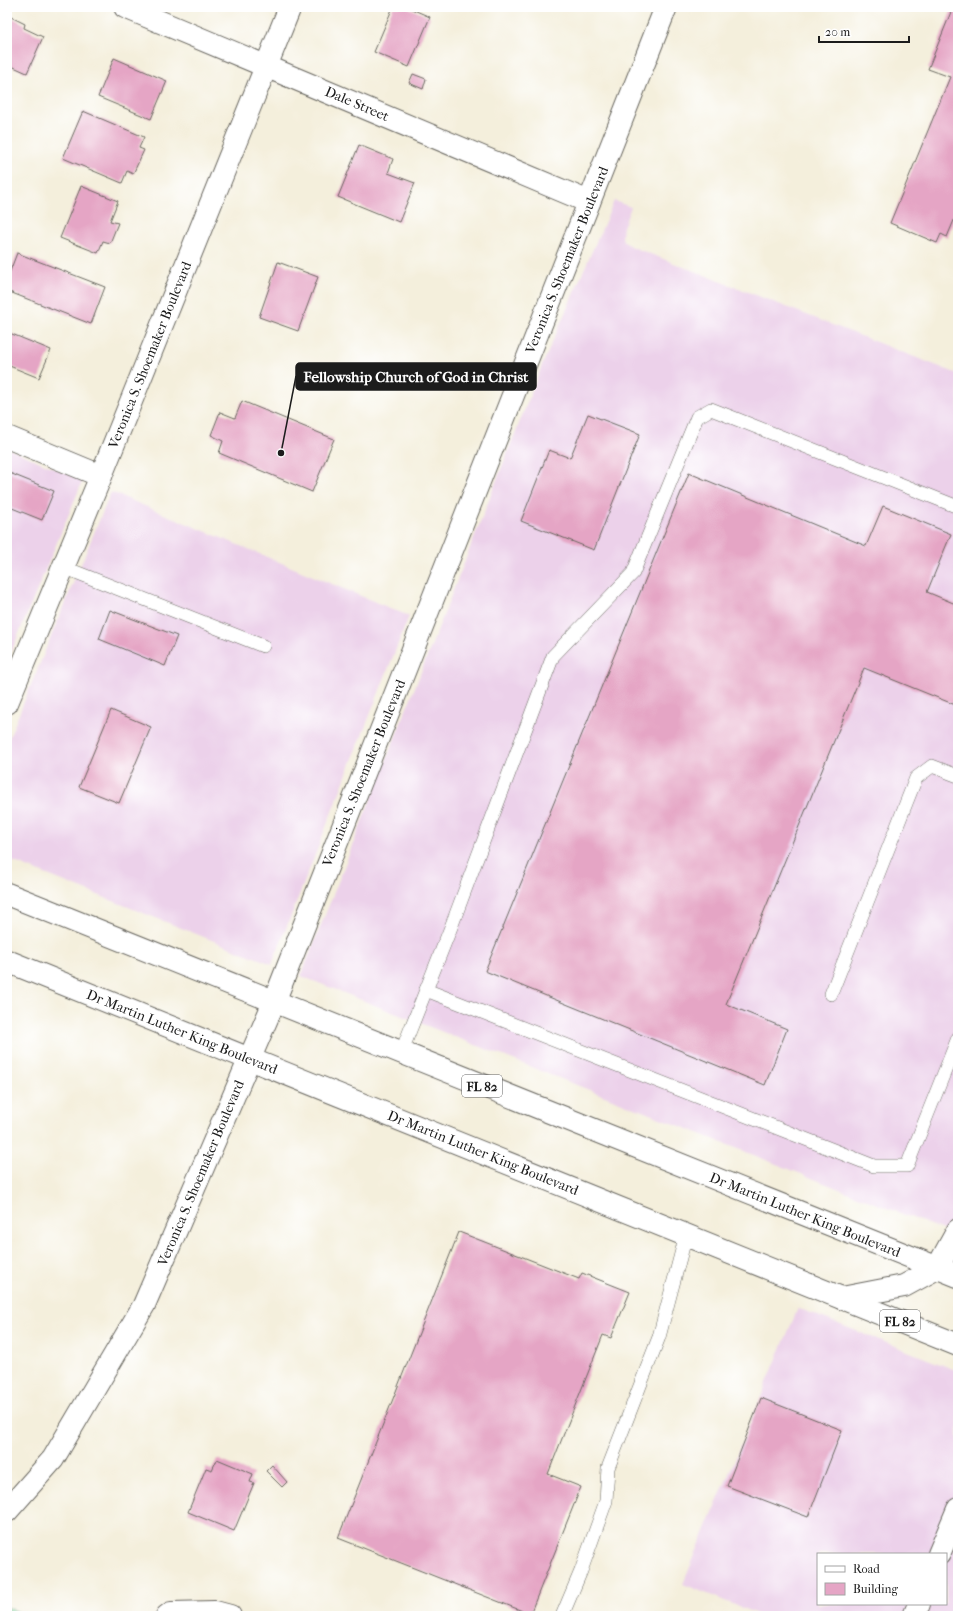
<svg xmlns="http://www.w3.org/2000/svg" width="965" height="1623" viewBox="0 0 965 1623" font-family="'IM FELL French Canon',serif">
<rect width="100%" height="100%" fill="#fff"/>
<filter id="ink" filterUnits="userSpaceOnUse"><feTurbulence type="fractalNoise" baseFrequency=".025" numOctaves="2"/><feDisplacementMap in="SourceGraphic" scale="8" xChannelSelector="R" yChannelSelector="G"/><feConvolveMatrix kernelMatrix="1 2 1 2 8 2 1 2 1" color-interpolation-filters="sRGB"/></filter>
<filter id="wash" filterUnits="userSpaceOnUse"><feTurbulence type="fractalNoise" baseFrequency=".012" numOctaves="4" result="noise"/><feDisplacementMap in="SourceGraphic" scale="16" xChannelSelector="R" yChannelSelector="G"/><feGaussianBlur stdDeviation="0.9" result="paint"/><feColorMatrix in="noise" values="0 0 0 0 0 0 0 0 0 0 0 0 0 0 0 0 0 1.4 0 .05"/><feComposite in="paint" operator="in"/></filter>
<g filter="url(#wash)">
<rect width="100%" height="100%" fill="#f4efdc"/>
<!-- built -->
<g fill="#ecd1ea" fill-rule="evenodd">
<path d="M 614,201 L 631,207 L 623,227 L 622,236 L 623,241 L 630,246 L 958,374 L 958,1236 L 301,976 L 541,368 Z"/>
<path d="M 7,448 L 83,480 L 7,662 Z"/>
<path d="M 111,492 L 409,616 L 272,964 L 7,859 L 7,743 Z"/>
<path d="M 798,1308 L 958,1371 L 958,1616 L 762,1616 L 683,1584 ZM 818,1554 L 946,1554 L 946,1604 L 818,1604 Z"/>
</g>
<!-- green -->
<path fill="#7fd89d" stroke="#4e7a5c" d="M 7,1607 L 28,1616 L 7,1616 Z"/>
<g id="blocks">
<!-- building -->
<g fill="#e5a5c5">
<path d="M 393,7 L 407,7 L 430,17 L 409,67 L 374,52 Z"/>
<path d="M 953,7 L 958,7 L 958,189 L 956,193 L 958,194 L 958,220 L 955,218 L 947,237 L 941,234 L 937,243 L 890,223 L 950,77 L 928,69 Z"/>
<path d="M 7,15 L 25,24 L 24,28 L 43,37 L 27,73 L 7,64 Z"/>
<path d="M 114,58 L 167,81 L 151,119 L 98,97 Z"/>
<path d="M 413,74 L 426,79 L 423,89 L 409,83 Z"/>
<path d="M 83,111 L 144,137 L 139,148 L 144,150 L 133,174 L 127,171 L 122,183 L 63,158 Z"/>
<path d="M 359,145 L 393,159 L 388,173 L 415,183 L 399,222 L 338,197 Z"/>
<path d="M 81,186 L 118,201 L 110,221 L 118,223 L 110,243 L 103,241 L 98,253 L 60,238 Z"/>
<path d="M 17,253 L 105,287 L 91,324 L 7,291 L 7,279 Z"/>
<path d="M 278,262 L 318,277 L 298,331 L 259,317 Z"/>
<path d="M 7,332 L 51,350 L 39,378 L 7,365 Z"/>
<path d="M 242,401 L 334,439 L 312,492 L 219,453 L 223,441 L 211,435 L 220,412 L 235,418 Z"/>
<path d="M 588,414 L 640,434 L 594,550 L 521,521 L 549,450 L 570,458 Z"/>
<path d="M 7,472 L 54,491 L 42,520 L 7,506 Z"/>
<path d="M 689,473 L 866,546 L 883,506 L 951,534 L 927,592 L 958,605 L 958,706 L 864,668 L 726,1004 L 787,1029 L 765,1085 L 485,971 Z"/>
<path d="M 110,610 L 177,636 L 165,666 L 99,639 Z"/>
<path d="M 111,710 L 151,727 L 119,803 L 79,787 Z"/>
<path d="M 459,1232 L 579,1279 L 582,1273 L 630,1292 L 611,1338 L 603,1335 L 548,1474 L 581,1487 L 530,1614 L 338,1538 Z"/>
<path d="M 761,1398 L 842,1430 L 808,1517 L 727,1486 Z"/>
<path d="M 217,1459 L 253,1474 L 250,1482 L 254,1483 L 234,1531 L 188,1512 L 206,1468 L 212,1470 Z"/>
<path d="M 272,1465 L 287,1482 L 282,1487 L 266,1471 Z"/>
</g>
</g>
</g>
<g filter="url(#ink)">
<use href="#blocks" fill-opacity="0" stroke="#68665f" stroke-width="1"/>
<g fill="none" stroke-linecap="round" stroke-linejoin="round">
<!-- service casing -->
<g stroke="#68665f" stroke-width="14">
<g id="service">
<path d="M 63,567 L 263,646"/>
<path d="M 426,990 L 874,1166 L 907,1166 L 958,1038"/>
<path d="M 831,994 L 916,778 L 932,766 L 958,776"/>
<path d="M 401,1053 L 453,922 L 553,656 L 633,573 L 697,417 L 711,409 L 958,507"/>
<path d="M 562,1616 L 581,1571 L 606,1501 L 608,1468 L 659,1337 L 686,1235"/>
</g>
</g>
<!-- minor casing -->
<g stroke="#68665f" stroke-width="24">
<g id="minor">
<path d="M 125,7 L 589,202"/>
<path d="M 7,437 L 101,476"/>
<path d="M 937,1268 L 958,1230"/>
<path d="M 939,1554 L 958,1509"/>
<path d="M 167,1616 L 171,1613 L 215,1612 L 230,1616"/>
<path d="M 914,1616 L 919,1604"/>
</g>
</g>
<!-- tertiary casing -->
<g stroke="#68665f" stroke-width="24">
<g id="tertiary">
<path d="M 7,703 L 101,476 L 290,7"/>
<path d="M 7,1511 L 53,1459 L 144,1305 L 274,1002 L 666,7"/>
</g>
</g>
<!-- primary casing -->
<g stroke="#68665f" stroke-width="24">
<g id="primary">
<path d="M 7,894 L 958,1276"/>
<path d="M 7,961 L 958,1345"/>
<path d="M 842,1298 L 904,1286 L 937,1268"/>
</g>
</g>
<!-- service -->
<use href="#service" stroke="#fff" stroke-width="13"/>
<!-- minor -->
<use href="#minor" stroke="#fff" stroke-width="22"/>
<!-- tertiary -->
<use href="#tertiary" stroke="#fff" stroke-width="22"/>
<!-- primary -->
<use href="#primary" stroke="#fff" stroke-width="22"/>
</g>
</g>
<g text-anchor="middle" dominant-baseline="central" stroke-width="3" stroke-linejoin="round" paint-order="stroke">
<!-- shield labels -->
<g fill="#fff" stroke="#606060" stroke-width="1">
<rect x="462" y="1075" width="40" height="22" rx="3"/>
<rect x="880" y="1310" width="40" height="22" rx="3"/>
</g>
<g font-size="13" font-weight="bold" fill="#1c1c1c">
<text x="482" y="1086">FL 82</text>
<text x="900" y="1321">FL 82</text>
</g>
<!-- street labels -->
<g font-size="14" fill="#1c1c1c" stroke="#fff">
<text transform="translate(357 104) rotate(23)">Dale Street</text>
<text transform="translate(567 260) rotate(-68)">Veronica S. Shoemaker Boulevard</text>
<text transform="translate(150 355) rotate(-68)">Veronica S. Shoemaker Boulevard</text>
<text transform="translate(364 773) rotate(-68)">Veronica S. Shoemaker Boulevard</text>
<text transform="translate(182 1032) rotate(22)">Dr Martin Luther King Boulevard</text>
<text transform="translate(483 1153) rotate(22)">Dr Martin Luther King Boulevard</text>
<text transform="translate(201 1173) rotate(-67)">Veronica S. Shoemaker Boulevard</text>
<text transform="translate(805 1215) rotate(22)">Dr Martin Luther King Boulevard</text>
</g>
</g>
<!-- callouts -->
<path fill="none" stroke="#1c1c1c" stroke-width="1.5" d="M281 453L296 376"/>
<circle fill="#1c1c1c" stroke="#fff" stroke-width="1.5" cx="281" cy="453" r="4"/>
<rect fill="#1c1c1c" stroke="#1c1c1c" stroke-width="1.5" x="296" y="363" width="240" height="27" rx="4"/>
<g font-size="15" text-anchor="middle" font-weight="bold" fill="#fff">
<text x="416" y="382">Fellowship Church of God in Christ</text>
</g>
<!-- margin -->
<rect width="965" height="1623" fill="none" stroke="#fff" stroke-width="24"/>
<!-- legend -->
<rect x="817" y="1553" width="130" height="52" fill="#ffffff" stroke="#a4a4a4"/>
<rect x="825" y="1566" width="20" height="6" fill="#ffffff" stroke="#a4a4a4"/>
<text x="853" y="1573" font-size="12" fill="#1c1c1c">Road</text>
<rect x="825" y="1583" width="20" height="12" fill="#e5a5c5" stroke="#a4a4a4"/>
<text x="853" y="1593" font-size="12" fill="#1c1c1c">Building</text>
<!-- scale -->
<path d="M819 36v6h90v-6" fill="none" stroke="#1c1c1c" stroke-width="2"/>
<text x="825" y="36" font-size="12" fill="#1c1c1c" stroke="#ffffff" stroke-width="3" paint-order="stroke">20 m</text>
</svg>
